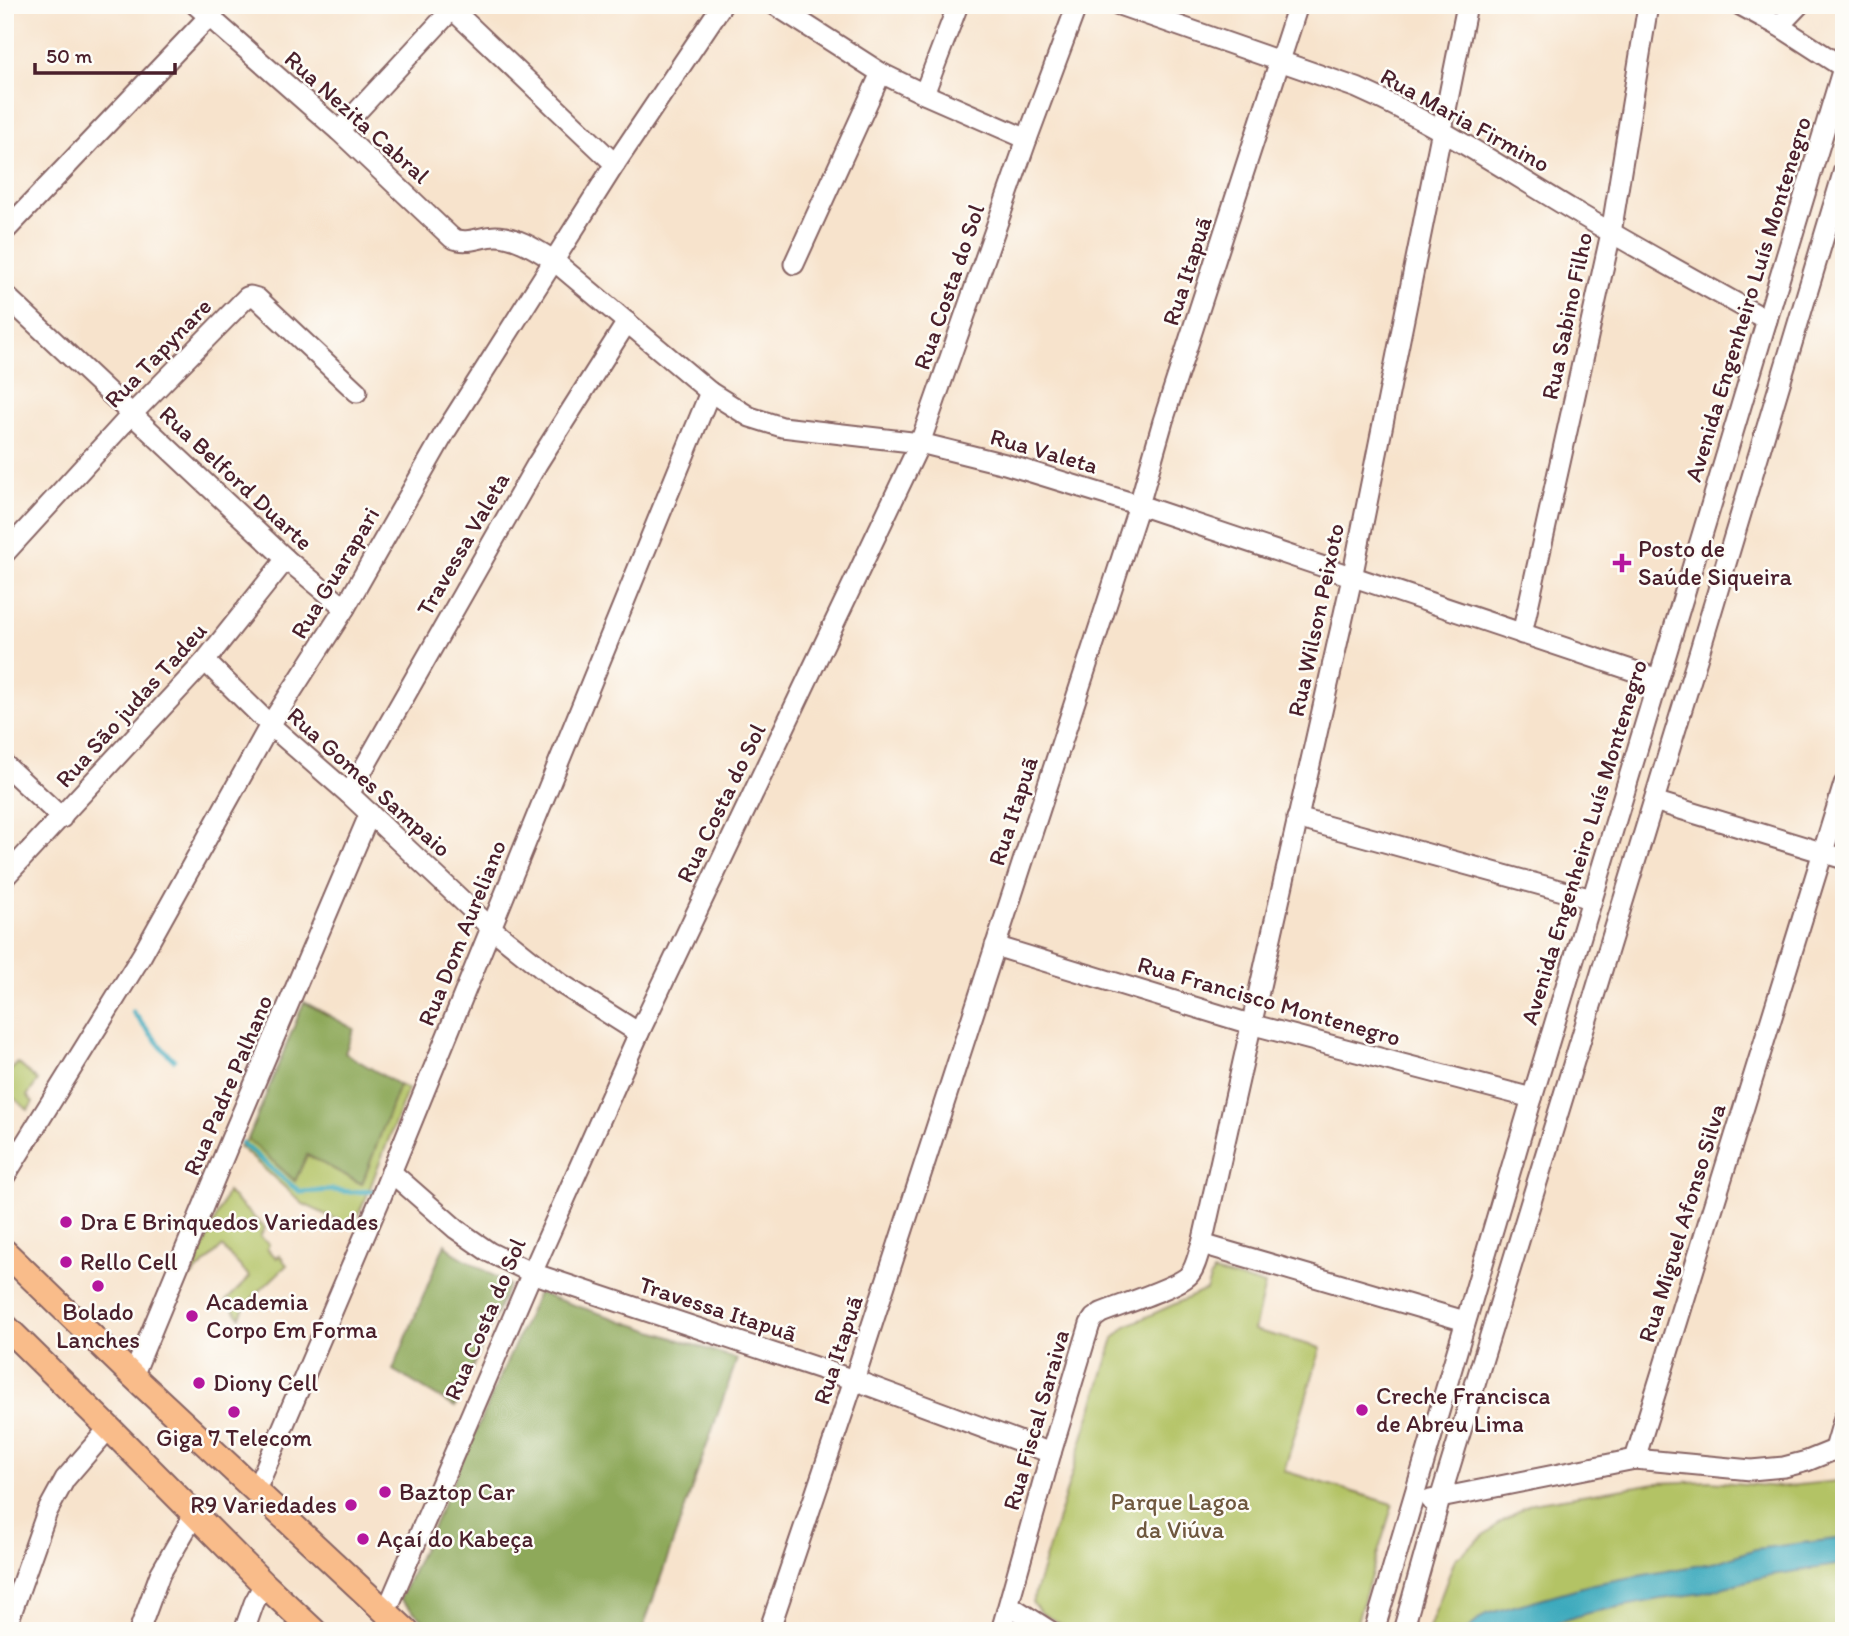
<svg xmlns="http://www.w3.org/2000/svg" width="1849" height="1636" font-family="Itim,sans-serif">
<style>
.green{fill:#b3c365;stroke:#7e7148;stroke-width:2}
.forest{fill:#8ea95a;stroke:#6c6442;stroke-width:2}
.water{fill:#3eaabd;stroke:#446474;stroke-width:2}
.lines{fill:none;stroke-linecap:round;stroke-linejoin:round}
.stream{stroke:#3eaabd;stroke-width:5}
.minor-casing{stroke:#876463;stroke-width:23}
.major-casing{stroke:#876463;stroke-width:28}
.minor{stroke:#fff;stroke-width:19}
.major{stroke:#f9bc8a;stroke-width:24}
.poi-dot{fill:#b5179e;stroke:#fdfcf7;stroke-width:2.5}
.labels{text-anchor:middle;stroke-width:5;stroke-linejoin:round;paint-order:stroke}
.street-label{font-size:24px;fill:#4a1f2b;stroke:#fdfcf7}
.poi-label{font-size:24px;fill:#4a1f2b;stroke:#fdfcf7;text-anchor:start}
.park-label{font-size:24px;fill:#6f583f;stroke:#fdfcf7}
</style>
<rect width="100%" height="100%" fill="#fdfcf7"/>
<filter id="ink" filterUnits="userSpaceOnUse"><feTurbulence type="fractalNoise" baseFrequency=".0143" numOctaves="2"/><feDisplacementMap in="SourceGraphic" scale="14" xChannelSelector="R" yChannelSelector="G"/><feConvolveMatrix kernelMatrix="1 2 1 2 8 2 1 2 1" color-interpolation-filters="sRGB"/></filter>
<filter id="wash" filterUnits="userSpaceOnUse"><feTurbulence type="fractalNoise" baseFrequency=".00686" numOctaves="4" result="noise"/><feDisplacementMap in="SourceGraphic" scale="28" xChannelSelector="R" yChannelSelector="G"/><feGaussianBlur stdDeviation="1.57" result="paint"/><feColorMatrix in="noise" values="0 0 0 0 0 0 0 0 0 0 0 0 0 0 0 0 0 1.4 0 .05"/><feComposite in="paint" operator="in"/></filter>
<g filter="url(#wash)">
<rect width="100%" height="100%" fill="#f7e3cc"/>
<g class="green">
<path d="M18 1063 38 1081 27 1096 33 1102 28 1110 5 1090V1076Z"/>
<path d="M399 1085 408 1089 366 1198 352 1227 303 1204 239 1146 248 1139 295 1181 307 1154 362 1184Z"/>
<path d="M227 1192 265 1228 260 1237 269 1244 267 1249 277 1258 279 1255 287 1265 245 1305 240 1317 226 1301 250 1277 222 1247 191 1277Z"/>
<path d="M1213 1272 1265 1285 1254 1330 1321 1348 1284 1471 1393 1504 1354 1631H1073L1040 1612 1032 1602 1114 1338 1126 1326 1206 1290Z"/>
<path d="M1844 1476V1625L1833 1631 1807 1629 1428 1631 1455 1559 1498 1524 1532 1503 1656 1483 1711 1481 1779 1487 1837 1481Z"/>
</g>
<g class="forest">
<path d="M304 1002 354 1029 345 1053 399 1085 362 1184 307 1155 295 1181 248 1139Z"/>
<path d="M445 1243 453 1252 509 1285 455 1407 393 1370Z"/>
<path d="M538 1293 737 1359 642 1631H555L552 1629 551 1631H435L400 1599Z"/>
</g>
<path class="water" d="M1844 1538V1564L1771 1575 1702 1593 1661 1599 1588 1613 1528 1631H1465L1486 1614 1593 1584 1717 1562 1755 1549Z"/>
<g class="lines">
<g class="stream">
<path d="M133 1012 163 1049 174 1060"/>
<path d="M242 1143 291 1185 301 1192 333 1190 351 1192 378 1191"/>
</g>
</g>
</g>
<g filter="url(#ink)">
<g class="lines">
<defs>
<g id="minor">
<path d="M196 5 339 131 452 238C468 245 480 236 496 236 516 236 537 250 553 260L710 392 750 417 782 427 920 443 1005 464 1139 505 1658 679"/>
<path d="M775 5 881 73 924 94 1027 139"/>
<path d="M1119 5 1357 88C1432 121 1501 167 1571 209 1636 248 1702 284 1767 320"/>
<path d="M1740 5 1779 26 1844 68"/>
<path d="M452 9 615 164"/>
<path d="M1779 26 1799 5"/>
<path d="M924 94 958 5"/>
<path d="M339 131 456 5"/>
<path d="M5 231 220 5"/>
<path d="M794 264 881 73"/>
<path d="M5 295 286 559 345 608"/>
<path d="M5 553 132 414 247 297 250 296 257 298 357 392"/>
<path d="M1522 634 1611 233 1648 5"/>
<path d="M205 661 270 725 349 794 490 927 560 983 639 1033"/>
<path d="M5 765 62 818"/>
<path d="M349 794 537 464 627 322"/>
<path d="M1654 801 1844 859"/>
<path d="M1297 818 1592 899"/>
<path d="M5 877 205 661 286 559"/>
<path d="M995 946 1250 1024 1532 1098"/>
<path d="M391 1172 456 1229 489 1252 532 1273 854 1380 1051 1453"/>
<path d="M5 1176 142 955 270 725 345 608 444 434 615 164 722 5"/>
<path d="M1202 1244 1465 1321"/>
<path d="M133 1376 231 1139 370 813"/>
<path d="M1835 1449 1844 1418"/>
<path d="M1635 1459 1844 784"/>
<path d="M256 1490 379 1202 710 392"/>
<path d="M1430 1500 1635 1459 1751 1470 1784 1467 1807 1461 1844 1446"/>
<path d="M1009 1605 1050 1631"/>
<path d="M386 1612 532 1273 639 1033 920 443 1027 139 1077 5"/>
<path d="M5 1631 47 1512 65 1479 109 1428"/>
<path d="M139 1631 160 1574 194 1515"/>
<path d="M244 1631 254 1603 264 1584"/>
<path d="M769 1631 854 1380 1139 505 1163 421 1298 5"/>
<path d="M1001 1631 1051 1453 1090 1324 1094 1318 1101 1313C1118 1306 1180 1286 1189 1275 1196 1268 1198 1253 1202 1244L1352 578 1467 5"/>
<path d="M1374 1631C1527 1109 1686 588 1843 68"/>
<path d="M1403 1631 1440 1499 1700 650 1844 170"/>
</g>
<g id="major">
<path d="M5 1252 133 1376 406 1631"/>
<path d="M5 1326 109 1428 264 1584 314 1631"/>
</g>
</defs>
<use href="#minor" class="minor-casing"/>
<use href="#major" class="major-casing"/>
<use href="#minor" class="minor"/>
<use href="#major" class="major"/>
</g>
</g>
<g class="poi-dot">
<path d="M1618.5 552.5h7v7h7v7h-7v7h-7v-7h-7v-7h7z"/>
<circle cx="66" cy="1222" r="7"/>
<circle cx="66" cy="1262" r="7"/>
<circle cx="98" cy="1286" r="7"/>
<circle cx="192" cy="1316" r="7"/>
<circle cx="199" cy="1383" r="7"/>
<circle cx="1362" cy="1410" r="7"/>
<circle cx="234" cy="1412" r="7"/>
<circle cx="385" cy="1492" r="7"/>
<circle cx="351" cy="1505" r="7"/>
<circle cx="363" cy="1539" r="7"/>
</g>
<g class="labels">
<g class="street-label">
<text transform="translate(357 117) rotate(42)" y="8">Rua Nezita Cabral</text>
<text transform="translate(1465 120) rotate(29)" y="8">Rua Maria Firmino</text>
<text transform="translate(1187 271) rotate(-72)" y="8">Rua Itapuã</text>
<text transform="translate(949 287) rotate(-71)" y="8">Rua Costa do Sol</text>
<text transform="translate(1748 299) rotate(-73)" y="8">Avenida Engenheiro Luís Montenegro</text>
<text transform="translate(1567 316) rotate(-78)" y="8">Rua Sabino Filho</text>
<text transform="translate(158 353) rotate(-46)" y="8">Rua Tapynare</text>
<text transform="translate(1044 451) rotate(16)" y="8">Rua Valeta</text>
<text transform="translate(236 478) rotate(43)" y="8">Rua Belford Duarte</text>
<text transform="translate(463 544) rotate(-60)" y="8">Travessa Valeta</text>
<text transform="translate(335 573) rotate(-59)" y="8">Rua Guarapari</text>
<text transform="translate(1316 620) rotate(-78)" y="8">Rua Wilson Peixoto</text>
<text transform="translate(131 705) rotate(-48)" y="8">Rua São judas Tadeu</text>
<text transform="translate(369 782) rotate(42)" y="8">Rua Gomes Sampaio</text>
<text transform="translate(721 803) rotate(-64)" y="8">Rua Costa do Sol</text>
<text transform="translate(1013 811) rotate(-72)" y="8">Rua Itapuã</text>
<text transform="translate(1584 842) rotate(-73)" y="8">Avenida Engenheiro Luís Montenegro</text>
<text transform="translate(462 933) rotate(-68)" y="8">Rua Dom Aureliano</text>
<text transform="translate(1269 1001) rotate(16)" y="8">Rua Francisco Montenegro</text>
<text transform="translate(228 1085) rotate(-67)" y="8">Rua Padre Palhano</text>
<text transform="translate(1682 1223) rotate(-73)" y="8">Rua Miguel Afonso Silva</text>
<text transform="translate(718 1309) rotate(18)" y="8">Travessa Itapuã</text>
<text transform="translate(485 1319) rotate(-67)" y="8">Rua Costa do Sol</text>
<text transform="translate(838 1350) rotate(-72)" y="8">Rua Itapuã</text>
<text transform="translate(1036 1420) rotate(-74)" y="8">Rua Fiscal Saraiva</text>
</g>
<g class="poi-label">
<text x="1638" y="557">Posto de<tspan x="1638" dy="28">Saúde Siqueira</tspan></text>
<text x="80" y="1230">Dra E Brinquedos Variedades</text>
<text x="80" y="1270">Rello Cell</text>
<text x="206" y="1310">Academia<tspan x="206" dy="28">Corpo Em Forma</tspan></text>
<text x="98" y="1320" text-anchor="middle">Bolado<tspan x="98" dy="28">Lanches</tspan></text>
<text x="213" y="1391">Diony Cell</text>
<text x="1376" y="1404">Creche Francisca<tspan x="1376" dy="28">de Abreu Lima</tspan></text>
<text x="234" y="1446" text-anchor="middle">Giga 7 Telecom</text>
<text x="399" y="1500">Baztop Car</text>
<text x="337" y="1513" text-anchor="end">R9 Variedades</text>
<text x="377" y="1547">Açaí do Kabeça</text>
</g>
<g class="park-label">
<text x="1180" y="1510">Parque Lagoa<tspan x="1180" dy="28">da Viúva</tspan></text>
</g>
</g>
<rect width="1849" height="1636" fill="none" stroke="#fdfcf7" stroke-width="28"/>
<path d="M35 63v10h140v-10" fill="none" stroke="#4a1f2b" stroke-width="3.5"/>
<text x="46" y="63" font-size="21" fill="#4a1f2b" stroke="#fdfcf7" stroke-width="5" paint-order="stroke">50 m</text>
</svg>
